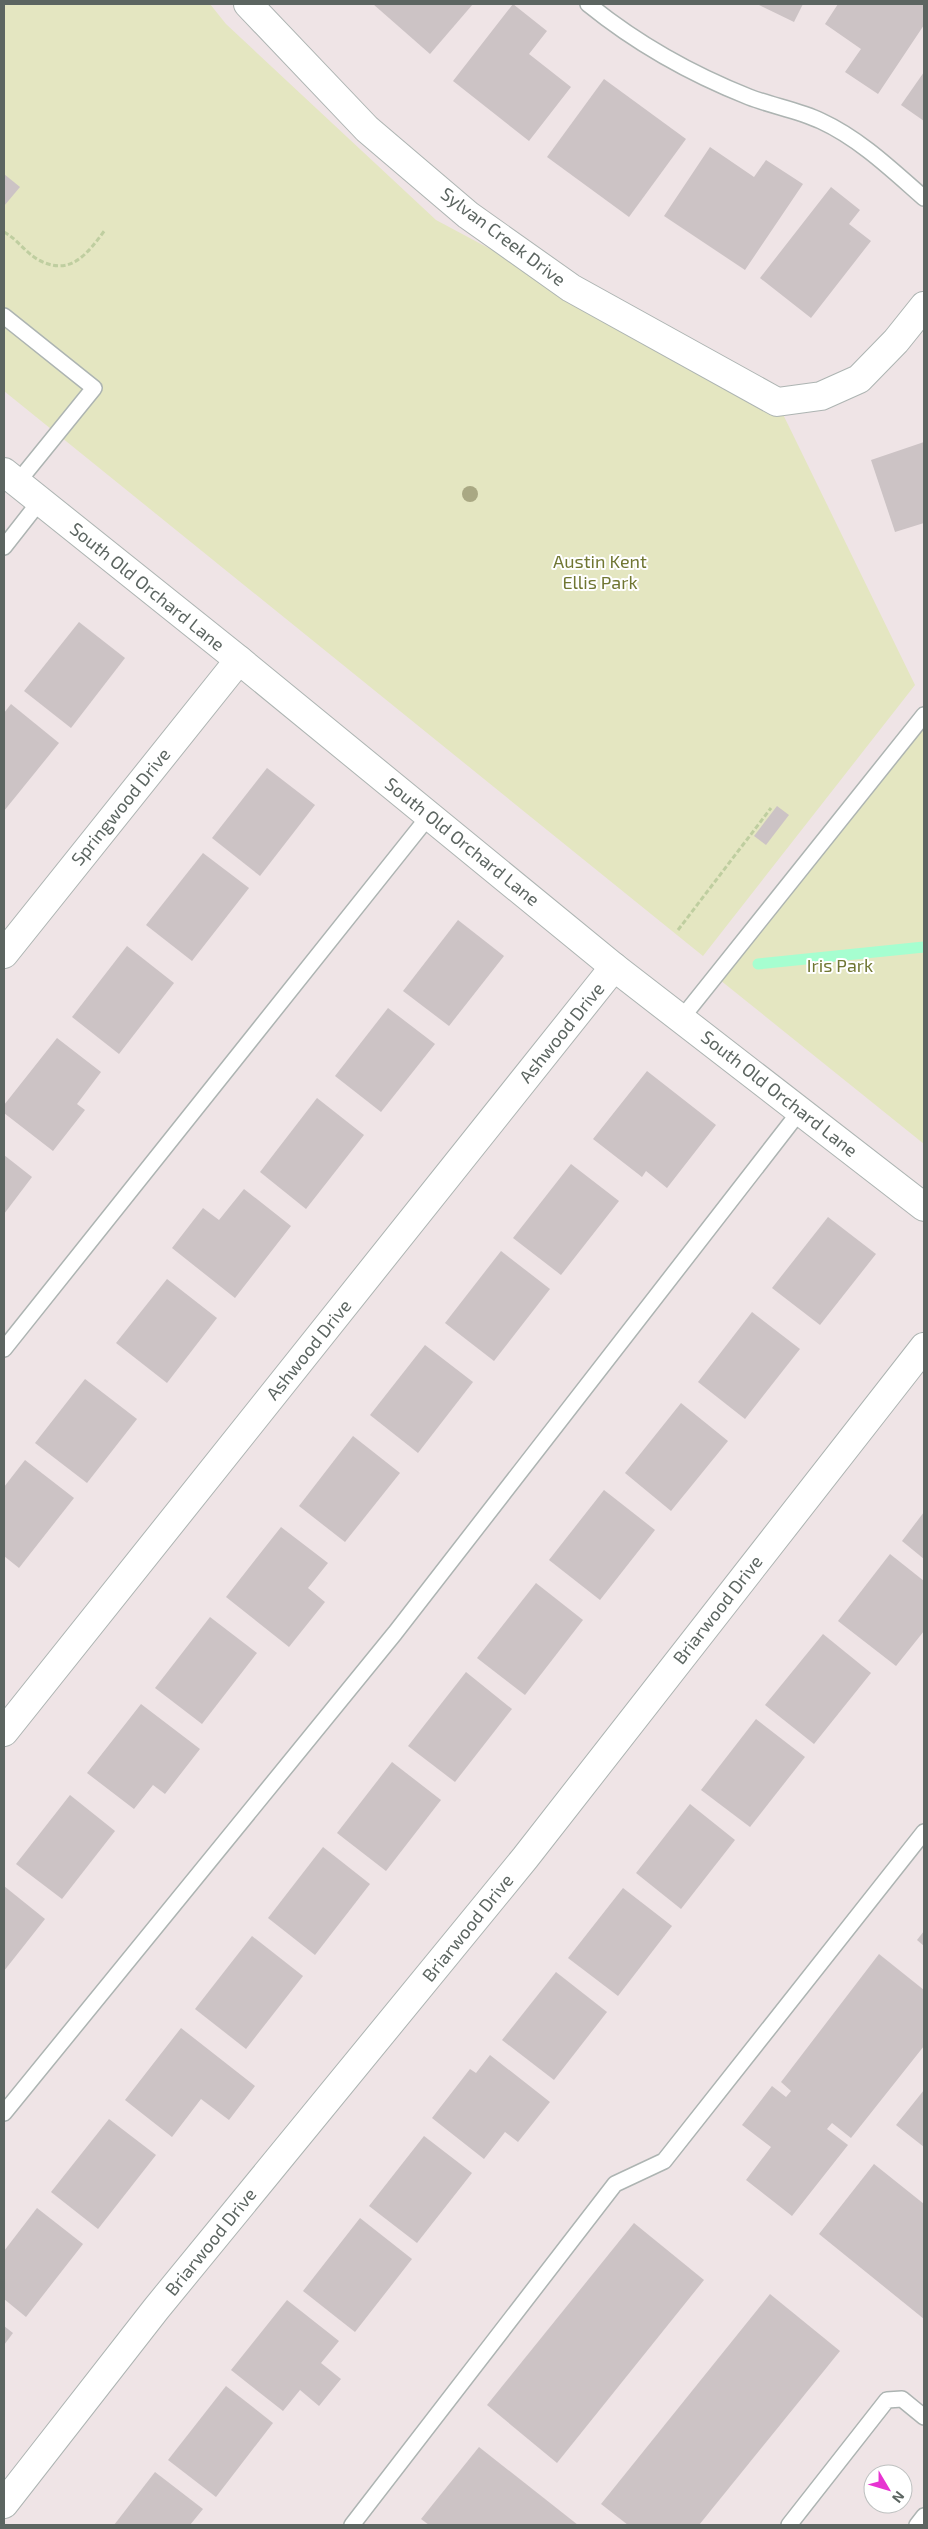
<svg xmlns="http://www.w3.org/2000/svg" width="928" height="2529" font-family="'Exo 2',sans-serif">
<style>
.green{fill:#e4e6c1}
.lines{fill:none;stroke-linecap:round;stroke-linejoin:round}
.stream{stroke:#a6fed0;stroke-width:11}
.building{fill:#ccc3c5}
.service-casing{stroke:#adb4b2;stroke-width:18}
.minor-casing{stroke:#adb4b2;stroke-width:30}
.tertiary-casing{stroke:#adb4b2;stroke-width:30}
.path{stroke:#bfcea0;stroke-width:3;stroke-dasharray:5 2.5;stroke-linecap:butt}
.service{stroke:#fff;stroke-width:15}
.minor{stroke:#fff;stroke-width:28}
.tertiary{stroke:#fff;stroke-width:28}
.tree{fill:#a9a883}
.labels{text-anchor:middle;stroke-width:4;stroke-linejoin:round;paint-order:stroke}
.street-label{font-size:18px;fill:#5c6561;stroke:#fff}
.park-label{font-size:18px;fill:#707632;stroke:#fff}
</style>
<rect width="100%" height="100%" fill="#efe4e6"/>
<g class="green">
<path d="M4 4H210L226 24 436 220 777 402 915 685 703 956 4 391Z"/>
<path d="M924 723V1144L720 980Z"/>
</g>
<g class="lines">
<path class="stream" d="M758 964 924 947"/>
</g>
<g class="building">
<path d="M373 4H473L430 54Z"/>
<path d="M513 4 547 31 529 54 571 87 529 141 453 81Z"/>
<path d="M757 4H803L794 22Z"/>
<path d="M838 4H924V25L878 94 845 72 861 49 825 24Z"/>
<path d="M924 72V121L901 105Z"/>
<path d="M604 79 686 139 629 217 547 157Z"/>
<path d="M710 147 754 177 766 160 803 184 745 270 664 216Z"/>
<path d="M4 174 20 187 4 206Z"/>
<path d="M831 187 860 210 849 224 871 241 811 318 760 278Z"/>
<path d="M924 442V523L895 532 871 460Z"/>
<path d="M79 622 125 658 71 728 24 691Z"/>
<path d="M11 704 59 743 4 811V713Z"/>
<path d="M267 768 315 805 260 876 212 838Z"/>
<path d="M777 806 789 815 766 845 754 836Z"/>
<path d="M203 853 249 888 192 961 146 925Z"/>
<path d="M458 920 504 956 449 1026 403 991Z"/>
<path d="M127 946 174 983 119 1054 72 1017Z"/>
<path d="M388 1008 435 1044 381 1112 335 1076Z"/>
<path d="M57 1038 101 1072 77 1104 85 1110 53 1151 4 1113V1105Z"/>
<path d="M647 1071 716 1125 667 1188 646 1171 642 1177 593 1139Z"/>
<path d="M317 1098 364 1135 306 1209 260 1172Z"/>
<path d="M4 1155 32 1177 4 1214Z"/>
<path d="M571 1164 619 1201 561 1275 513 1238Z"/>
<path d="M244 1189 291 1226 235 1298 172 1248 203 1208 219 1220Z"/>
<path d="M828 1217 876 1254 820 1325 772 1288Z"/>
<path d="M501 1251 550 1289 494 1361 445 1323Z"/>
<path d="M167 1279 217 1318 167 1383 116 1343Z"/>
<path d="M752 1312 800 1349 745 1419 698 1382Z"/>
<path d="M425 1345 473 1382 418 1453 370 1415Z"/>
<path d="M85 1379 137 1419 87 1483 35 1443Z"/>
<path d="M681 1403 728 1441 671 1511 625 1473Z"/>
<path d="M353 1436 400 1473 345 1542 299 1506Z"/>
<path d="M25 1460 74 1498 19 1568 4 1556V1487Z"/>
<path d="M604 1490 655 1530 600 1600 549 1560Z"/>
<path d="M924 1512V1559L902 1541Z"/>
<path d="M281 1527 328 1563 308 1588 325 1602 289 1647 226 1597Z"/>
<path d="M890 1554 924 1581V1631L896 1666 838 1621Z"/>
<path d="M536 1583 583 1620 525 1695 477 1658Z"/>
<path d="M210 1617 257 1653 202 1724 155 1688Z"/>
<path d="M823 1634 871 1673 814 1744 765 1705Z"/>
<path d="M466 1672 512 1709 455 1782 408 1746Z"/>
<path d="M141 1704 200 1749 165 1794 153 1785 134 1809 87 1773Z"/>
<path d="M756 1719 805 1757 750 1827 701 1790Z"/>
<path d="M392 1762 441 1800 386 1871 337 1833Z"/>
<path d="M70 1795 115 1831 62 1899 16 1864Z"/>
<path d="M690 1804 735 1840 681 1909 636 1873Z"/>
<path d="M323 1847 370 1884 315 1955 268 1918Z"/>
<path d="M4 1886 45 1919 4 1971Z"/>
<path d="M623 1888 672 1926 618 1996 568 1958Z"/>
<path d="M924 1931V1946L917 1940Z"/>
<path d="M252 1936 303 1976 246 2049 195 2009Z"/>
<path d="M879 1954 924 1990V2046L851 2138 832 2123 827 2129 848 2145 792 2216 746 2180 771 2147 742 2125 772 2086 786 2097 791 2091 781 2082Z"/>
<path d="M556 1972 607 2012 554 2080 502 2040Z"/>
<path d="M181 2028 255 2086 229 2120 201 2099 172 2137 125 2100Z"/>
<path d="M490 2055 550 2102 518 2142 505 2132 484 2159 432 2118 470 2069 476 2073Z"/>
<path d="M924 2090V2147L896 2125Z"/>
<path d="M109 2119 156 2155 98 2229 51 2192Z"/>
<path d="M424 2136 472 2173 417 2243 369 2206Z"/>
<path d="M874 2164 924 2204V2319L819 2234Z"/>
<path d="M37 2208 83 2244 26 2317 4 2299V2251Z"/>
<path d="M360 2218 412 2259 355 2332 303 2291Z"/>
<path d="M634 2223 704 2280 557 2463 487 2405Z"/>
<path d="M770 2294 840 2351 699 2525H628L601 2504Z"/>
<path d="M287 2300 339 2341 321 2363 341 2379 319 2406 300 2390 283 2411 231 2370Z"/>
<path d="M4 2326 13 2333 4 2345Z"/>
<path d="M226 2386 273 2423 216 2497 168 2460Z"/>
<path d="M479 2447 578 2525H429L421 2519Z"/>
<path d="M155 2472 203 2509 190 2525H114Z"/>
</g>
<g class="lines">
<defs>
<g id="service">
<path d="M588 4C636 43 691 74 749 97 772 106 798 110 821 121 860 139 892 170 924 198"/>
<path d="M4 316 94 388 17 483"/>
<path d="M4 547 40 501"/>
<path d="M681 1019 924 715"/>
<path d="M4 1349 429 816"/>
<path d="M4 2113 395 1633 800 1111"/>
<path d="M352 2525 615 2184 664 2161 924 1832"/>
<path d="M789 2525 887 2400 902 2399 924 2417"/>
<path d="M917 2525 924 2516"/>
</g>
<g id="minor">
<path d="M248 4 367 129 468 215 571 288 777 402 821 396 859 379 896 341 924 306"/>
<path d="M4 954 239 660"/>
<path d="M4 1732 614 967"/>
<path d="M4 2504 156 2309 525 1858 924 1347"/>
</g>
<path id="tertiary" d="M4 472 239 660 614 967 924 1207"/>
</defs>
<use href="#service" class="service-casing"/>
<use href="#minor" class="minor-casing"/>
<use href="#tertiary" class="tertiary-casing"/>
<g class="path">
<path d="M4 232C17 239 24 251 37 259 70 278 87 254 105 230"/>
<path d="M678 930 771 808"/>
</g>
<use href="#service" class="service"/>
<use href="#minor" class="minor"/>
<use href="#tertiary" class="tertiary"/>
</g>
<circle class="tree" cx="470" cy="494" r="8"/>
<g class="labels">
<g class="street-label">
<text transform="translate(503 237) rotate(37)" y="6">Sylvan Creek Drive</text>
<text transform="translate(147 587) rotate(39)" y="6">South Old Orchard Lane</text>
<text transform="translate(121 807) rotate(-51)" y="6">Springwood Drive</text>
<text transform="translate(462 842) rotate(39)" y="6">South Old Orchard Lane</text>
<text transform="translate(562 1033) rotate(-51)" y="6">Ashwood Drive</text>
<text transform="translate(779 1094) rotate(38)" y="6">South Old Orchard Lane</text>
<text transform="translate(309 1350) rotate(-51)" y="6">Ashwood Drive</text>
<text transform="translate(718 1610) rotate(-52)" y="6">Briarwood Drive</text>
<text transform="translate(468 1928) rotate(-51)" y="6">Briarwood Drive</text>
<text transform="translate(211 2242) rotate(-51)" y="6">Briarwood Drive</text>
</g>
<g class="park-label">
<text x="600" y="568">Austin Kent<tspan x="600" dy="21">Ellis Park</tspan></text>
<text x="840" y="972">Iris Park</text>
</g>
</g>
<rect width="928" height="2529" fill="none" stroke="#5c6561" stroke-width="10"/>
<g transform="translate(888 2489) rotate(128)"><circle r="24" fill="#ffffff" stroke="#bec1c0"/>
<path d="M0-4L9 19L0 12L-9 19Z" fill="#e733d1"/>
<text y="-8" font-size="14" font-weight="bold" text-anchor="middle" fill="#5c6561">N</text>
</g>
</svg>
